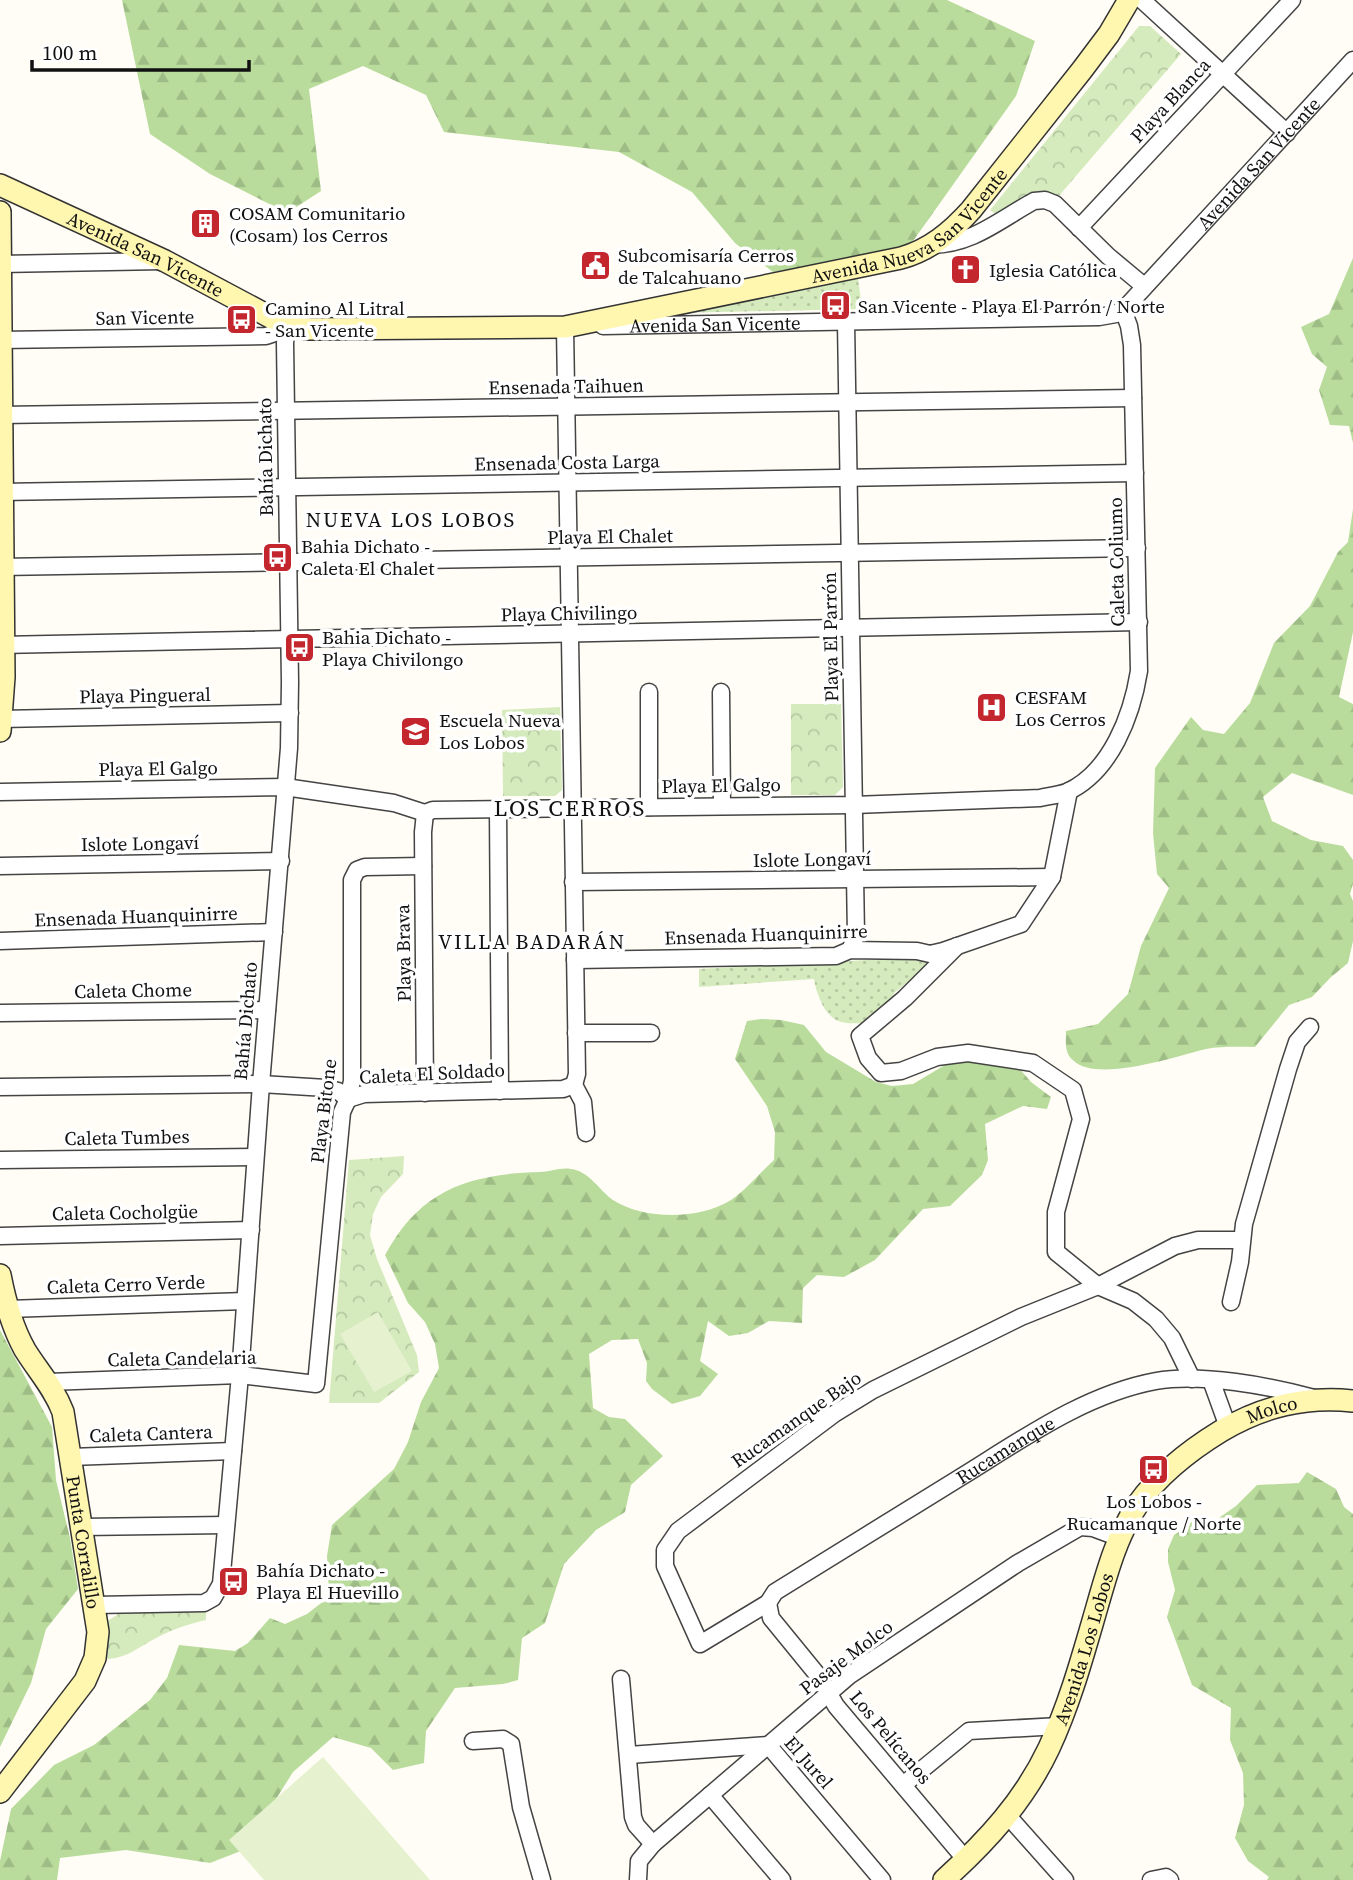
<svg xmlns="http://www.w3.org/2000/svg" width="1353" height="1880" font-family="'Source Serif 4',serif">
<style>
.grass{fill:url(#grass-dots)}
.forest{fill:url(#forest-firs)}
.park{fill:url(#park-crowns)}
.pitch{fill:#e6f2cf}
.lines{fill:none;stroke-linecap:round;stroke-linejoin:round}
.street-casing{stroke:#444;stroke-width:19}
.secondary-casing{stroke:#333;stroke-width:24}
.street{stroke:#fff;stroke-width:16}
.secondary{stroke:#fff6b0;stroke-width:21}
.labels{text-anchor:middle;stroke-width:7;stroke-linejoin:round;paint-order:stroke}
.street-label{font-size:19px;fill:#111;stroke:#fff}
.poi-label{font-size:19px;fill:#111;stroke:#fff;text-anchor:start}
.neighbourhood-label{font-size:21px;letter-spacing:2px;fill:#111;stroke:#fff}
.quarter-label{font-size:23px;letter-spacing:2px;fill:#111;stroke:#fff}
</style>
<defs>
<pattern id="grass-dots" width="8" height="8" patternUnits="userSpaceOnUse" patternTransform="scale(1.75)"><rect width="8" height="8" fill="#d5ebbd"/><path d="M2 2h.1M6 6h.1" fill="none" stroke="#b6c8a1" stroke-width="1.8" stroke-linecap="round"/></pattern>
<pattern id="forest-firs" width="22" height="20" patternUnits="userSpaceOnUse" patternTransform="scale(1.75)"><rect width="22" height="20" fill="#b9dc9c"/><path d="M5 1l3.5 6h-7zM16 11l3.5 6h-7z" fill="#9ebc85"/></pattern>
<pattern id="park-crowns" width="20" height="18" patternUnits="userSpaceOnUse" patternTransform="scale(1.75)"><rect width="20" height="18" fill="#d5ebbd"/><path d="M2 6a3 3 0 1 1 6 0M12 15a3 3 0 1 1 6 0" fill="none" stroke="#b6c8a1"/></pattern>
</defs>
<rect width="100%" height="100%" fill="#fffdf5"/>
<g class="grass">
<path d="M858 278 862 309 674 313Z"/>
<path d="M923 957 928 966 894 993 893 999 865 1023C858 1023 848 1024 841 1022 825 1018 816 993 814 979L699 987V969Z"/>
</g>
<g class="forest">
<path d="M122 0H947L1035 41 1016 96 901 258 773 272 735 243 692 192 619 152 444 132 426 95 363 66 309 89 321 191 287 213 210 174 150 134Z"/>
<path d="M1353 258V443L1349 426 1330 425 1319 390 1327 367 1312 354 1301 327 1329 314Z"/>
<path d="M1353 509V632L1339 697 1353 704V795L1292 773 1263 797 1272 821 1311 840 1343 846 1353 860V884L1350 894 1353 901V941L1348 963 1330 978 1312 997 1289 1005 1255 1047C1240 1047 1222 1046 1206 1049 1177 1056 1098 1083 1074 1061 1064 1054 1066 1042 1066 1031L1098 1024 1128 994 1141 946 1169 888 1157 874 1153 833 1155 768 1191 717 1203 730 1224 734 1250 703 1274 643 1310 606 1338 552 1348 542Z"/>
<path d="M761 1019 781 1020 804 1025 826 1052 876 1082 892 1086 913 1084 972 1049 1018 1067 1031 1082 1051 1097 1047 1109 1023 1106 985 1124 988 1160 982 1175 950 1206 923 1209 875 1260 844 1277 817 1275 803 1288 802 1323 769 1321 748 1333 729 1336 708 1321 700 1361 718 1374 700 1396 672 1404 652 1389 646 1381 647 1363 638 1339 612 1340 589 1354 593 1408 609 1417 625 1419 663 1456 631 1485 625 1512 596 1530 564 1564 545 1623 522 1638 518 1680 503 1684 455 1688 426 1731 424 1763 393 1770 371 1748 333 1737 293 1772 261 1823 256 1845 210 1863 126 1850 60 1858 57 1880H0V1861L11 1809 54 1765 94 1745 150 1700 167 1678 179 1645 235 1651 248 1643 270 1618 285 1624 307 1614 329 1597 327 1556 332 1525 394 1469 408 1442 421 1402 439 1368 435 1344 425 1322 408 1303 385 1255C420 1190 468 1174 540 1172 550 1172 561 1167 571 1169 589 1171 600 1191 613 1200 644 1220 699 1220 731 1200 746 1190 760 1173 774 1160L775 1132 767 1106 735 1059 747 1021Z"/>
<path d="M0 1330 52 1427 56 1480 70 1538 78 1589 46 1629 31 1683 0 1747Z"/>
<path d="M1307 1472 1336 1489 1344 1507 1353 1514V1880H1267L1269 1877 1248 1861 1235 1838 1244 1805 1243 1773 1230 1740 1231 1708 1192 1685 1167 1617 1175 1590 1168 1562V1549L1174 1535 1193 1521 1213 1522 1236 1506 1257 1485 1299 1483Z"/>
</g>
<g class="park">
<path d="M1139 26H1150L1181 54 1057 198C1029 186 1021 200 998 216L990 210Z"/>
<path d="M791 704H841L843 787 835 795H791Z"/>
<path d="M560 707 562 790 555 796H503L502 710Z"/>
<path d="M404 1156 403 1174 381 1197 373 1214 370 1235 377 1259 417 1355 419 1372 379 1403H329L349 1160Z"/>
<path d="M206 1610V1620C189 1624 173 1629 158 1637 136 1648 127 1660 101 1659L106 1622 123 1611Z"/>
</g>
<g class="pitch">
<path d="M378 1312 412 1371 374 1392 340 1334Z"/>
<path d="M323 1757 430 1880H264L229 1840Z"/>
</g>
<g class="lines">
<defs>
<g id="street">
<path d="M1142 0 1287 133"/>
<path d="M1079 228 1292 0"/>
<path d="M932 245C973 244 999 220 1034 201L1045 200 1055 204 1108 256 1144 286"/>
<path d="M0 264 163 261"/>
<path d="M846 322 856 936 850 950"/>
<path id="s1" d="M603 326 1099 317 1116 314 1128 305 1353 60"/>
<path d="M573 327H565L577 1074 574 1085"/>
<path d="M0 340 266 336 281 331 287 326"/>
<path d="M0 415 1133 398"/>
<path d="M0 492 1135 473"/>
<path d="M0 567 1137 548"/>
<path d="M0 645 1139 622"/>
<path d="M649 692V807"/>
<path d="M721 692 722 806"/>
<path d="M1 719 290 713"/>
<path d="M0 792 285 787 394 803 425 813 433 810 854 805 1040 798C1049 796 1059 795 1067 792 1111 772 1132 715 1139 671L1132 345 1129 326 1123 310"/>
<path d="M498 809 500 1091"/>
<path d="M425 813 423 832 425 1093"/>
<path d="M0 866 281 861"/>
<path d="M573 882 1052 877"/>
<path d="M0 941 274 932"/>
<path d="M957 946 905 998 860 1036 868 1058 881 1073 901 1071 937 1057 968 1053 1033 1063 1073 1090 1081 1119 1056 1212V1252L1098 1286 1133 1301 1156 1319 1172 1338 1192 1379"/>
<path d="M575 960 836 956 850 950 917 951 930 954 943 951 1021 924 1052 877 1069 791"/>
<path d="M0 1013 267 1010"/>
<path d="M576 1033H651"/>
<path d="M574 1085 583 1102 586 1133"/>
<path d="M0 1087 261 1084 326 1088 338 1091 348 1099"/>
<path d="M348 1099 364 1094 563 1089 574 1085"/>
<path d="M0 1160 255 1157"/>
<path d="M0 1236 251 1230"/>
<path id="s2" d="M1241 1240H1198L1175 1246 1098 1286 1021 1317 873 1390 834 1414 678 1531 665 1550V1566L700 1644 768 1603 775 1592C837 1554 899 1515 961 1477 1021 1440 1085 1394 1156 1381 1201 1373 1270 1386 1314 1398"/>
<path d="M1231 1302 1240 1262 1244 1224 1288 1069 1297 1042 1310 1027"/>
<path d="M8 1309 245 1301"/>
<path d="M1211 1380 1228 1427"/>
<path d="M48 1382 240 1375 316 1384 342 1112 348 1099 352 1081V880L357 870 365 867 423 866"/>
<path d="M71 1457 233 1451"/>
<path d="M82 1527 226 1525"/>
<path d="M768 1603 771 1618 820 1678 836 1706 966 1860"/>
<path d="M95 1605 204 1603 213 1598 221 1584 240 1375 261 1084 289 748 290 682 285 343 287 326"/>
<path d="M621 1679 633 1817 636 1825 653 1844"/>
<path d="M473 1741 503 1739 511 1744 521 1807 542 1880"/>
<path d="M629 1755 768 1745 882 1880"/>
<path d="M903 1785 969 1731 1059 1726"/>
<path d="M710 1795 782 1880"/>
<path d="M1008 1816 1065 1880"/>
<path d="M638 1880 639 1861 653 1844 850 1675 1018 1563 1080 1527 1093 1528 1120 1538"/>
<path d="M1151 1880 1166 1877 1170 1880"/>
</g>
<g id="secondary">
<path id="s3" d="M0 185 165 261 287 326 309 329 565 327 901 258C930 250 951 232 971 210L1082 70 1109 34 1129 0"/>
<path d="M0 212 4 677 0 731"/>
<path id="s4" d="M0 1275C5 1301 12 1327 25 1350 38 1371 54 1388 63 1412L98 1632 95 1658 85 1681 0 1792"/>
<path id="s5" d="M944 1880C987 1841 1024 1801 1049 1748 1070 1703 1083 1655 1097 1607 1107 1572 1117 1535 1138 1504 1159 1474 1190 1450 1221 1431 1263 1406 1305 1396 1353 1401"/>
</g>
</defs>
<use href="#street" class="street-casing"/>
<use href="#secondary" class="secondary-casing"/>
<use href="#street" class="street"/>
<use href="#secondary" class="secondary"/>
</g>
<defs>
<symbol id="building-square" viewBox="-11 -11 22 22"><rect x="-9" y="-9" width="18" height="18" rx="4" fill="#c4262e" stroke="#fff"/><path d="M-4-6H4V6H1V3H-1V6H-4ZM-2.5-4.3h1.7v1.8h-1.7ZM.8-4.3h1.7v1.8H.8ZM-2.5-1h1.7V.8h-1.7ZM.8-1h1.7V.8H.8Z" fill="#fff"/></symbol>
<symbol id="civic-square" viewBox="-11 -11 22 22"><rect x="-9" y="-9" width="18" height="18" rx="4" fill="#c4262e" stroke="#fff"/><path d="M-.6-6.5H3V-4.5H.6V-3L4-1V1h2V6H-6V1h2V-1L-.6-3ZM-1.2 2.5V6h2.4V2.5Z" fill="#fff"/></symbol>
<symbol id="church-square" viewBox="-11 -11 22 22"><rect x="-9" y="-9" width="18" height="18" rx="4" fill="#c4262e" stroke="#fff"/><path d="M-1.2-6h2.4v3.5h3.3v2.4h-3.3V6h-2.4V-.1h-3.3v-2.4h3.3Z" fill="#fff"/></symbol>
<symbol id="bus-square" viewBox="-11 -11 22 22"><rect x="-9" y="-9" width="18" height="18" rx="4" fill="#c4262e" stroke="#fff"/><path d="M-5-6H5V4H4V6H2V4H-2V6H-4V4H-5ZM-3.5-4V0h7V-4ZM-3.5 1.2v1.5H-2V1.2ZM2 1.2v1.5H3.5V1.2Z" fill="#fff"/></symbol>
<symbol id="hospital-square" viewBox="-11 -11 22 22"><rect x="-9" y="-9" width="18" height="18" rx="4" fill="#c4262e" stroke="#fff"/><path d="M-5-5h3v3.5h4V-5h3V5h-3V1.5h-4V5h-3Z" fill="#fff"/></symbol>
<symbol id="school-square" viewBox="-11 -11 22 22"><rect x="-9" y="-9" width="18" height="18" rx="4" fill="#c4262e" stroke="#fff"/><path d="M0-5L7-2L0 1L-7-2ZM-4 1L0 2.5L4 1V4Q0 6-4 4Z" fill="#fff"/></symbol>
</defs>
<g fill-rule="evenodd">
<use href="#building-square" x="188" y="206" width="35" height="35"/>
<use href="#civic-square" x="578" y="248" width="35" height="35"/>
<use href="#church-square" x="948" y="252" width="35" height="35"/>
<use href="#bus-square" x="818" y="288" width="35" height="35"/>
<use href="#bus-square" x="224" y="302" width="35" height="35"/>
<use href="#bus-square" x="260" y="540" width="35" height="35"/>
<use href="#bus-square" x="282" y="630" width="35" height="35"/>
<use href="#hospital-square" x="974" y="690" width="35" height="35"/>
<use href="#school-square" x="398" y="714" width="35" height="35"/>
<use href="#bus-square" x="1136" y="1452" width="35" height="35"/>
<use href="#bus-square" x="216" y="1564" width="35" height="35"/>
</g>
<g class="labels">
<g class="street-label">
<text transform="translate(1170 100) rotate(-47)" y="7">Playa Blanca</text>
<text dy="7" stroke="none"><textPath href="#s1" startOffset="721">Avenida San Vicente</textPath></text>
<text dy="7" stroke="none"><textPath href="#s3" startOffset="964">Avenida Nueva San Vicente</textPath></text>
<text dy="7" stroke="none"><textPath href="#s3" startOffset="161">Avenida San Vicente</textPath></text>
<text transform="translate(145 317) rotate(-1)" y="7">San Vicente</text>
<text dy="7" stroke="none"><textPath href="#s1" startOffset="112">Avenida San Vicente</textPath></text>
<text transform="translate(566 386) rotate(-1)" y="7">Ensenada Taihuen</text>
<text transform="translate(265 457) rotate(-91)" y="7">Bahía Dichato</text>
<text transform="translate(567 462) rotate(-1)" y="7">Ensenada Costa Larga</text>
<text transform="translate(610 536) rotate(-1)" y="7">Playa El Chalet</text>
<text transform="translate(1116 562) rotate(-91)" y="7">Caleta Coliumo</text>
<text transform="translate(569 613) rotate(-1)" y="7">Playa Chivilingo</text>
<text transform="translate(830 637) rotate(-91)" y="7">Playa El Parrón</text>
<text transform="translate(145 695) rotate(-1)" y="7">Playa Pingueral</text>
<text transform="translate(158 768) rotate(-1)" y="7">Playa El Galgo</text>
<text transform="translate(721 785) rotate(-1)" y="7">Playa El Galgo</text>
<text transform="translate(140 843) rotate(-1)" y="7">Islote Longaví</text>
<text transform="translate(812 859) rotate(-1)" y="7">Islote Longaví</text>
<text transform="translate(136 916) rotate(-2)" y="7">Ensenada Huanquinirre</text>
<text transform="translate(766 934) rotate(-2)" y="7">Ensenada Huanquinirre</text>
<text transform="translate(403 953) rotate(-91)" y="7">Playa Brava</text>
<text transform="translate(133 990) rotate(-1)" y="7">Caleta Chome</text>
<text transform="translate(245 1021) rotate(-85)" y="7">Bahía Dichato</text>
<text transform="translate(432 1073) rotate(-3)" y="7">Caleta El Soldado</text>
<text transform="translate(323 1111) rotate(-83)" y="7">Playa Bitone</text>
<text transform="translate(127 1137) rotate(-1)" y="7">Caleta Tumbes</text>
<text transform="translate(125 1212) rotate(-1)" y="7">Caleta Cocholgüe</text>
<text transform="translate(126 1284) rotate(-2)" y="7">Caleta Cerro Verde</text>
<text transform="translate(182 1358) rotate(-1)" y="7">Caleta Candelaria</text>
<text dy="7" stroke="none"><textPath href="#s5" startOffset="597">Molco</textPath></text>
<text transform="translate(796 1419) rotate(-35)" y="7">Rucamanque Bajo</text>
<text transform="translate(151 1433) rotate(-2)" y="7">Caleta Cantera</text>
<text dy="7" stroke="none"><textPath href="#s2" startOffset="1130">Rucamanque</textPath></text>
<text dy="7" stroke="none"><textPath href="#s4" startOffset="284">Punta Corralillo</textPath></text>
<text dy="7" stroke="none"><textPath href="#s5" startOffset="275">Avenida Los Lobos</textPath></text>
<text transform="translate(846 1657) rotate(-37)" y="7">Pasaje Molco</text>
<text transform="translate(891 1737) rotate(50)" y="7">Los Pelícanos</text>
<text transform="translate(809 1762) rotate(49)" y="7">El Jurel</text>
</g>
<g class="poi-label">
<text x="229" y="220">COSAM Comunitario<tspan x="229" dy="22">(Cosam) los Cerros</tspan></text>
<text x="618" y="262">Subcomisaría Cerros<tspan x="618" dy="22">de Talcahuano</tspan></text>
<text x="989" y="277">Iglesia Católica</text>
<text x="858" y="313">San Vicente - Playa El Parrón / Norte</text>
<text x="265" y="315">Camino Al Litral<tspan x="265" dy="22">- San Vicente</tspan></text>
<text x="301" y="553">Bahia Dichato -<tspan x="301" dy="22">Caleta El Chalet</tspan></text>
<text x="322" y="644">Bahia Dichato -<tspan x="322" dy="22">Playa Chivilongo</tspan></text>
<text x="1015" y="704">CESFAM<tspan x="1015" dy="22">Los Cerros</tspan></text>
<text x="439" y="727">Escuela Nueva<tspan x="439" dy="22">Los Lobos</tspan></text>
<text x="1154" y="1508" text-anchor="middle">Los Lobos -<tspan x="1154" dy="22">Rucamanque / Norte</tspan></text>
<text x="256" y="1577">Bahía Dichato -<tspan x="256" dy="22">Playa El Huevillo</tspan></text>
</g>
<g class="neighbourhood-label">
<text x="411" y="527">NUEVA LOS LOBOS</text>
<text x="532" y="949">VILLA BADARÁN</text>
</g>
<g class="quarter-label">
<text x="570" y="816">LOS CERROS</text>
</g>
</g>
<path d="M32 60v10h217v-10" fill="none" stroke="#111111" stroke-width="3.5"/>
<text x="42" y="60" font-size="21" fill="#111111" stroke="#ffffff" stroke-width="5" paint-order="stroke">100 m</text>
</svg>
